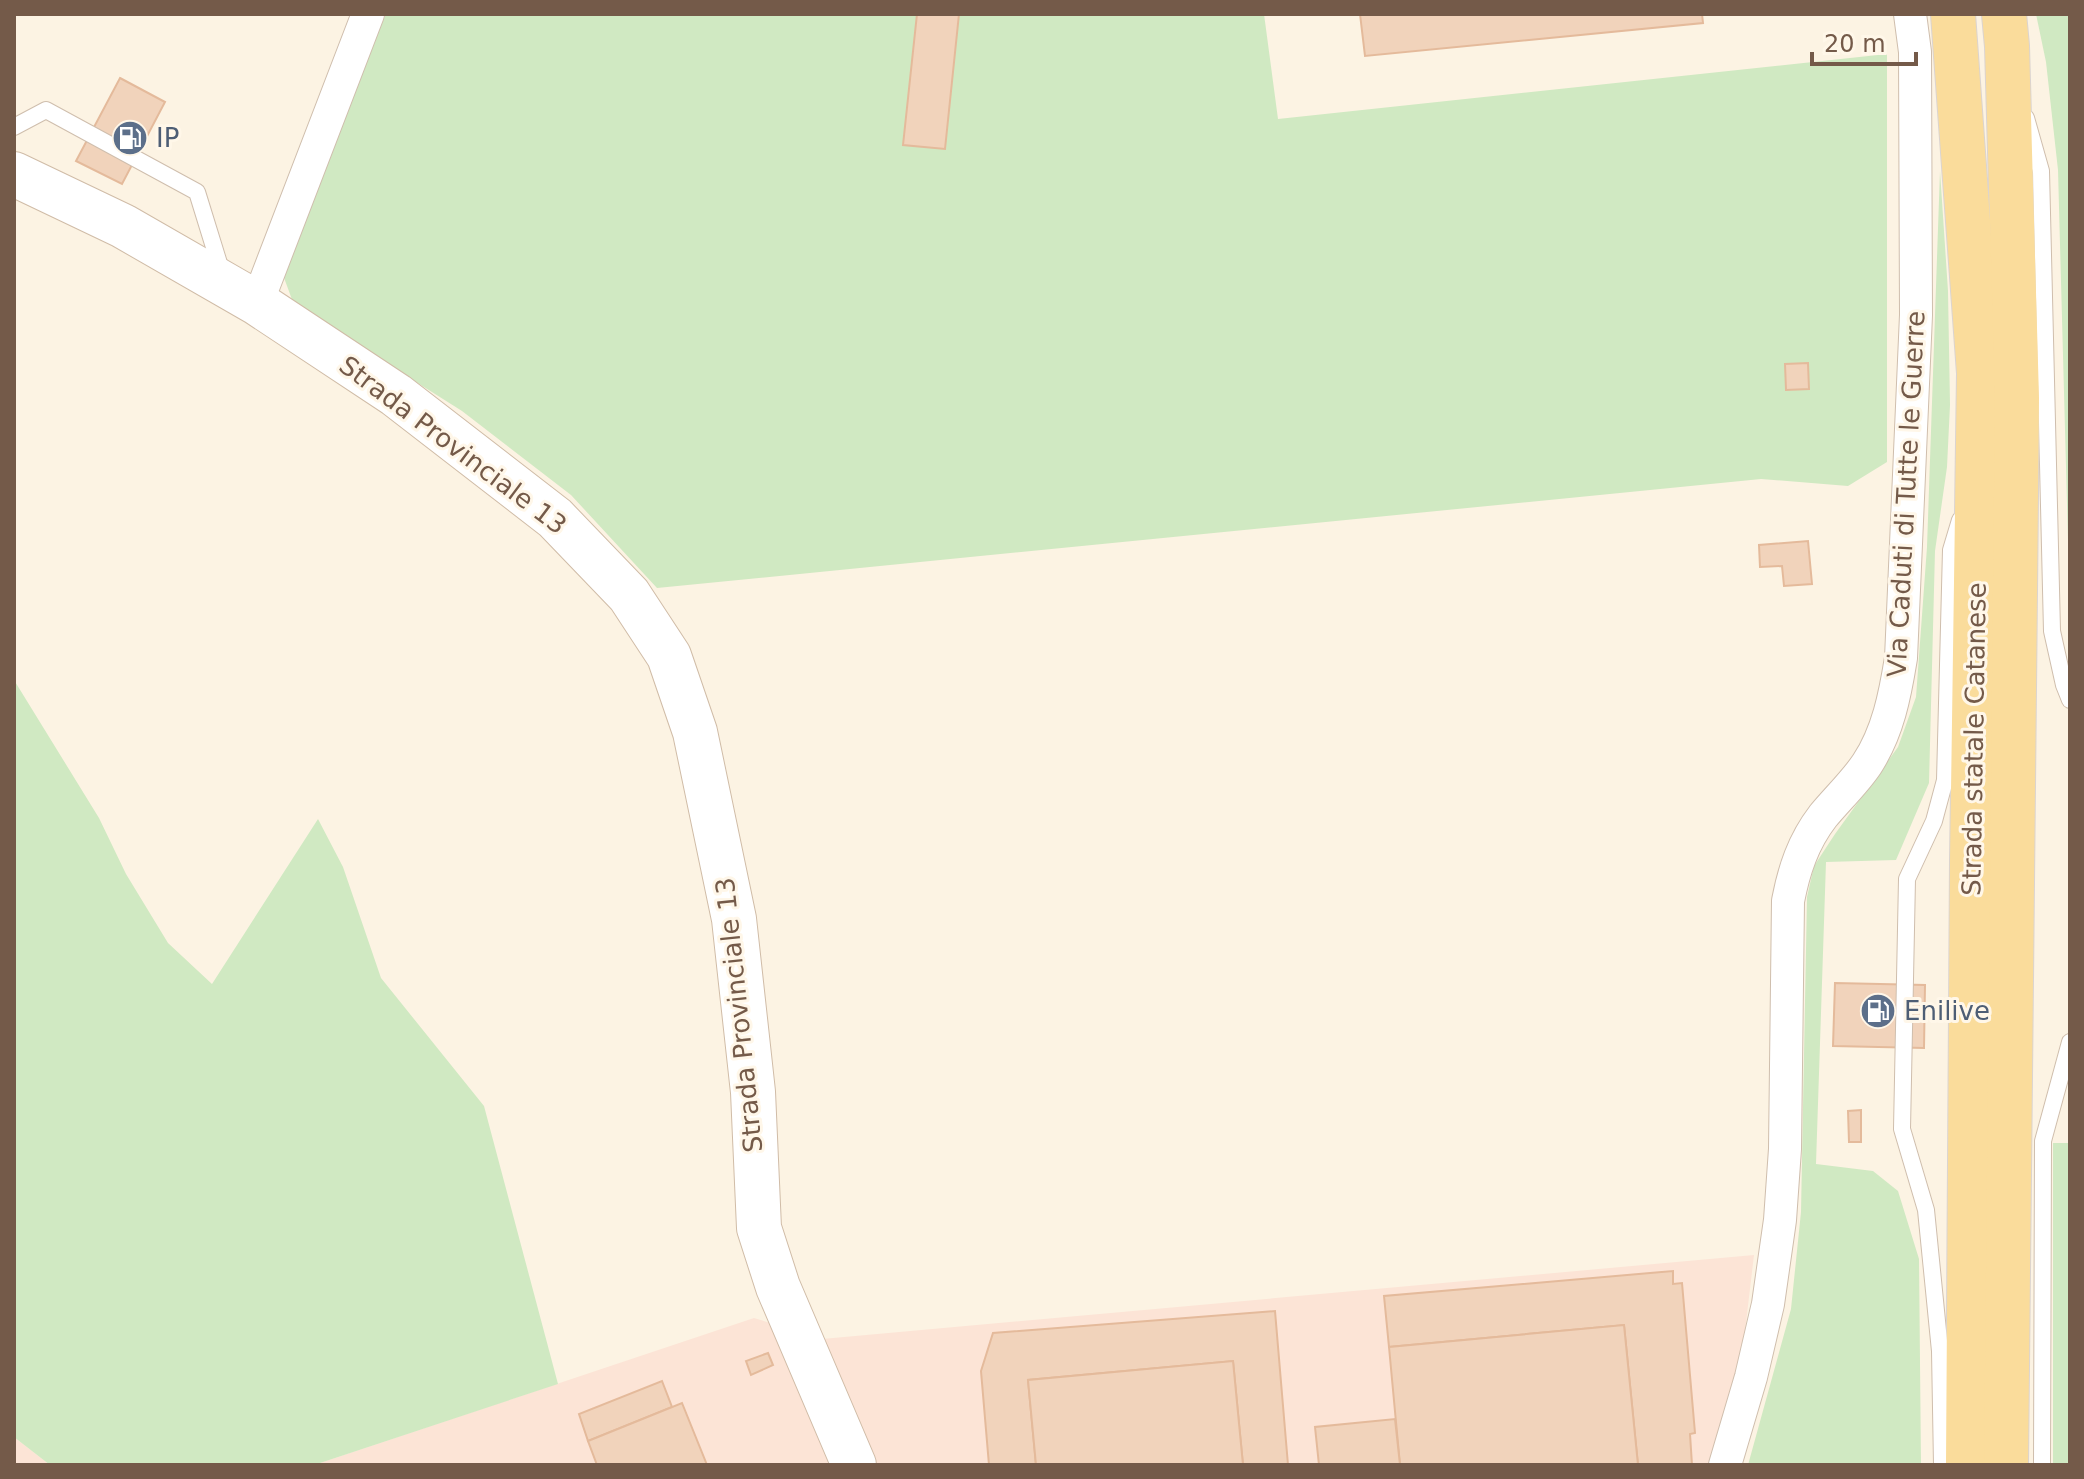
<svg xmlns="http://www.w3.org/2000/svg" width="2084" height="1479" font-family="'DejaVu Sans',sans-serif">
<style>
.commercial{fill:#fce4d6}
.green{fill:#d0e9c2}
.building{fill:#f1d3bb;stroke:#e4ba9b;stroke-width:2}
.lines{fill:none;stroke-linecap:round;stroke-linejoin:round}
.service-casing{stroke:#cfbead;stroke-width:18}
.minor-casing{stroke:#cfbead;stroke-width:34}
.secondary-casing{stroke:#d0bca7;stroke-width:46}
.primary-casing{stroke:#dbd4d0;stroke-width:46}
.service{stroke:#fff;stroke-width:16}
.minor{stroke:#fff;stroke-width:32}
.secondary{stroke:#fff;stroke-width:44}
.primary{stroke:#fadc9b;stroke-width:44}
.labels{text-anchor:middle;stroke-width:6;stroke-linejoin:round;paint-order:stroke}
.service-label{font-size:26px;fill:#4e5e75;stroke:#fff7e9;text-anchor:start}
.street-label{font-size:26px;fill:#745a49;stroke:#fff7e9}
</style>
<rect width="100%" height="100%" fill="#fcf3e3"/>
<g class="commercial">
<path d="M1754 1255 1743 1348 1710 1465H314L754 1318 822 1339Z"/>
<path d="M14 1437 50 1465H14Z"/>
</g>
<g class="green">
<path d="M386 14H1264L1278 119 1887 54V462L1848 486 1761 479 657 588 571 495 462 411 294 305 283 275 296 223Z"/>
<path d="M2036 14H2070V615L2058 170 2046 62Z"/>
<path d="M1940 171 1948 291 1950 405 1947 467 1935 551 1929 783 1896 860 1826 862 1816 1164 1873 1171 1898 1191 1919 1259 1921 1465H1748L1791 1309 1801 1212 1807 897 1814 866 1835 834 1898 747 1916 697 1927 547Z"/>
<path d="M14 680 99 818 126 874 168 943 212 984 318 819 343 867 381 978 484 1106 558 1384 314 1465H50L14 1437Z"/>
<rect x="2053" y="1143" width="17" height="322"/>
</g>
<g class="building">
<path d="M917 14H959L945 149 903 145Z"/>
<path d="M1360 14H1702L1703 23 1365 56Z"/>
<path d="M120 78 165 102 122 184 76 161Z"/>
<path d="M1808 363 1809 389 1786 390 1785 364Z"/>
<path d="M1808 541 1812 584 1784 586 1782 566 1760 567 1759 545Z"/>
<path d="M1835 983 1925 985 1924 1048 1833 1046Z"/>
<path d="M1861 1110V1142H1849L1848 1111Z"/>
<path d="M1673 1271V1284L1682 1283 1695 1433 1690 1434 1692 1465H1638L1624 1325 1389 1347 1384 1296Z"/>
<path d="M1275 1311 1288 1465H1243L1233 1361 1028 1380 1036 1465H989L981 1371 993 1333Z"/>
<path d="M1624 1325 1638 1465H1400L1389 1347Z"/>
<path d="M768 1353 773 1365 751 1375 746 1361Z"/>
<path d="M1233 1361 1243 1465H1036L1028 1380Z"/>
<path d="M662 1381 672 1407 588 1441 579 1414Z"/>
<path d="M682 1403 707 1465H597L588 1441Z"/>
<path d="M1395 1419 1400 1465H1319L1315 1427Z"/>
</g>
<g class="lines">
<defs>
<g id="service">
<path d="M2026 118 2041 171 2052 631 2064 685 2070 700"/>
<path d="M14 127 46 110 197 192 222 273"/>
<path d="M1942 1465 1940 1351 1926 1210 1902 1129 1907 879 1934 821 1945 780 1951 550 1960 520"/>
<path d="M2042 1465 2043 1141 2070 1042"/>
</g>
<g id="minor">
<path d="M257 303 368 14"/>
<path d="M1725 1465 1751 1377 1768 1304 1780 1220 1785 1149 1788 901C1794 870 1803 842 1823 816 1837 799 1855 782 1867 764 1888 732 1895 695 1901 658L1916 315 1915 52 1910 14"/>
</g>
<path id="secondary" d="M14 174 123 226 257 303 396 395 555 518 629 595 669 656 695 732 734 919 753 1092 759 1228 778 1287 854 1465"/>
<g id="primary">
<path d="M1953 14 1979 373 1972 861 1968 1465"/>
<path d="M2004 14 2007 46 2017 398 2006 1465"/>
</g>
</defs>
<use href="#service" class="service-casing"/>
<use href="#minor" class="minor-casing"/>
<use href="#secondary" class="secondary-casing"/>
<use href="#primary" class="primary-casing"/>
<use href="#service" class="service"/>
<use href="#minor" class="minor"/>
<use href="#secondary" class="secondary"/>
<use href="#primary" class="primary"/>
</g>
<defs>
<symbol id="fuel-disc" viewBox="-11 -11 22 22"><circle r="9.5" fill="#5c6f8a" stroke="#fff7e9"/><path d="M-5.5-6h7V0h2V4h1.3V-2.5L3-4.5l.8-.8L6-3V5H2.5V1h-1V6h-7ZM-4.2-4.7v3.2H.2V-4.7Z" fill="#fff"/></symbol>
</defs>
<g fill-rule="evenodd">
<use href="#fuel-disc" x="110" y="118" width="40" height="40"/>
<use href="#fuel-disc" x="1858" y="991" width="40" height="40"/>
</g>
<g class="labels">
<g class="service-label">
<text x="156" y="147">IP</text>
<text x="1904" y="1020">Enilive</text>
</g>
<g class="street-label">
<text transform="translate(453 445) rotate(37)" y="9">Strada Provinciale 13</text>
<text transform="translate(1906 494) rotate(-87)" y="9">Via Caduti di Tutte le Guerre</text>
<text transform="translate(1974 739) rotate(-89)" y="9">Strada statale Catanese</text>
<text transform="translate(739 1015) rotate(-96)" y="9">Strada Provinciale 13</text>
</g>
</g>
<rect width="2084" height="1479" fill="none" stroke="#745a49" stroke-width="32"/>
<path d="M1812 52v12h104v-12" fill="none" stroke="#745a49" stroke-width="4"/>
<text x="1824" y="52" font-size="24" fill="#745a49" stroke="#fff7e9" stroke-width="6" paint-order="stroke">20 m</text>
</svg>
